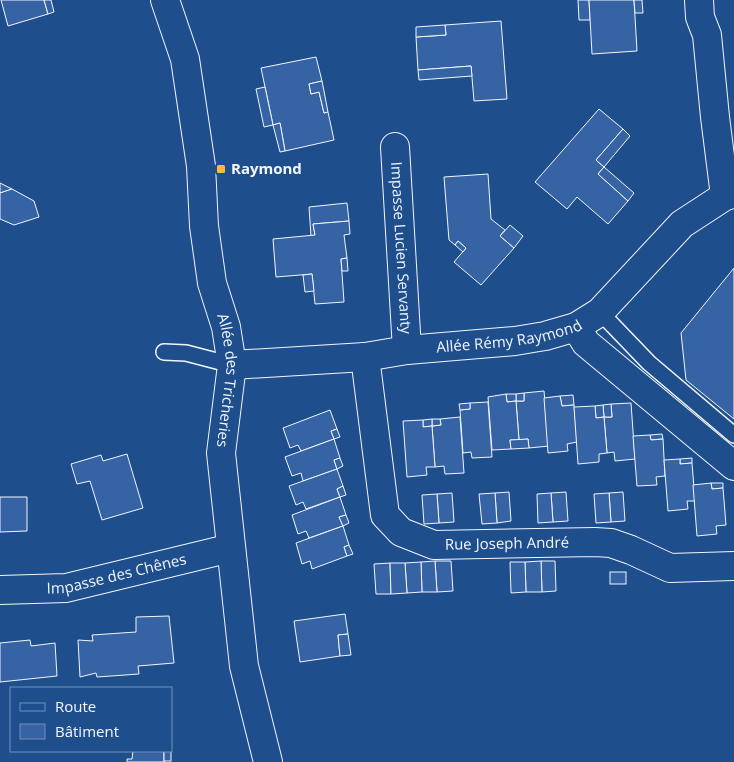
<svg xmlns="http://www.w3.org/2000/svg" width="734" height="762" font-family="'Open Sans',sans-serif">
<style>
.building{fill:#3563a3;stroke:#f2f6ff}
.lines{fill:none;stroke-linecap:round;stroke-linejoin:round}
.service-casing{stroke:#f2f6ff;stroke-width:18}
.minor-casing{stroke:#f2f6ff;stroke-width:30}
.service{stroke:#1f4e8c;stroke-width:15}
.minor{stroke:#1f4e8c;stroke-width:28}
.poi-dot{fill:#ffb74d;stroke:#1f4e8c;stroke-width:2}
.labels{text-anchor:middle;stroke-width:4;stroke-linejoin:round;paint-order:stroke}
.poi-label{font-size:15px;font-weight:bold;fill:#f2f6ff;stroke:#1f4e8c;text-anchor:start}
.street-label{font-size:15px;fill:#f2f6ff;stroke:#1f4e8c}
</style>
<rect width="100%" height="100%" fill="#1f4e8c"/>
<g class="building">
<path d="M1 0H44L48 14 8 26Z"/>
<path d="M44 0H51L54 12 48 14Z"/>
<path d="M578 0H589L590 20H579Z"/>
<path d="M589 0H634L637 51 592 54Z"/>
<path d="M634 0H642L643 13H635Z"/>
<path d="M501 21 507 99 474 101 471 66 418 70 416 37 446 35 445 25Z"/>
<path d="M445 25 446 35 416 37V27Z"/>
<path d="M316 57 322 81 309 84 311 94 319 92 324 113 328 112 334 140 285 151 280 123 273 125 261 68Z"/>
<path d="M471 66 472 76 419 80 418 70Z"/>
<path d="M322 81 328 112 324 113 319 92 311 94 309 84Z"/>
<path d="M265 87 273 125 264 127 256 89Z"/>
<path d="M599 109 623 129 596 160 604 167 598 174 628 201 608 224 577 197 567 209 535 182Z"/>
<path d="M280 123 285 151 280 152 273 125Z"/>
<path d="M623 129 630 136 604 167 596 160Z"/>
<path d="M604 167 634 193 628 201 598 174Z"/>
<path d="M488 174 491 219 505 230 500 236 514 248 481 285 454 262 466 248 458 241 455 245 449 240 444 177Z"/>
<path d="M0 183 12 189 0 193Z"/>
<path d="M12 189 34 201 39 217 14 225 0 219V193Z"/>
<path d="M347 203 349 221 313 224 315 235 311 236 309 207Z"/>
<path d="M349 221 350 234 344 235 347 258 341 259 344 302 315 304 312 274 276 277 273 239 315 235 313 224Z"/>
<path d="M510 225 523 236 514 248 500 236Z"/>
<path d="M458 241 466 248 463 252 455 245Z"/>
<path d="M347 258 348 271H342L341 259Z"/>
<path d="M734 268V419L686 380 681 333Z"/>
<path d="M312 274 314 291 305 292 303 275Z"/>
<path d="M544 391 549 446 529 448 528 439 519 440 516 401H524V393Z"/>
<path d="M524 393V401H516V394Z"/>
<path d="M506 394H516V401L507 402Z"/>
<path d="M506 394 507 402 516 401 519 440H510L511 449 492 450 488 397Z"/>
<path d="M573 395 574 405 562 406 560 396Z"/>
<path d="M560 396 562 406 574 405 577 442 567 444 568 451 548 453 544 398Z"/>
<path d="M488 402 492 457 472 458 471 452 463 453 460 410 470 409V403Z"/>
<path d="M470 403V409L460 410 459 404Z"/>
<path d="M631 403 635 459 615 461 614 452 607 453 604 417H612L611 404Z"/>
<path d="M611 404 612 417H604L603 405Z"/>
<path d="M603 405 604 417 596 418 595 406Z"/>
<path d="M595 406 596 418 604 417 607 453 599 454V462L578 464 574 407Z"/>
<path d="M330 410 337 429 331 431 334 439 301 451 298 445 290 448 283 428Z"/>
<path d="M460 417 464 473 445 474 444 466 435 467 432 426 441 425 440 419Z"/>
<path d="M432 419H440L441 425 432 426Z"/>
<path d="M432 419V426L423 427V420Z"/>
<path d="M423 420V427L432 426 435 467H426L427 475 407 477 403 421Z"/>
<path d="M337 429 340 437 334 439 331 431Z"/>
<path d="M662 434 663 439 651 440 650 435Z"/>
<path d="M650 435 651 440 663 439 665 476 656 477 657 485 637 486 633 436Z"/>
<path d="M334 439 340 458 334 460 337 469 303 481 301 473 292 476 285 457Z"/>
<path d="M528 439 529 448 511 449 510 440Z"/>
<path d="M127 454 143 508 102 520 90 481 77 484 71 464 101 455 103 461Z"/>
<path d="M340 458 343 466 337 469 334 460Z"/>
<path d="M692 458V463L680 464V459Z"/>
<path d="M680 459V464L692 463 695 501H687L688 509 668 511 664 460Z"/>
<path d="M337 469 343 486 337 489 340 497 306 509 303 502 296 505 289 486Z"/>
<path d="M711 483H723V488L712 489Z"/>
<path d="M711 483 712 489 723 488 726 525 716 526 717 534 697 536 693 485Z"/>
<path d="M343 486 346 495 340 497 337 489Z"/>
<path d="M509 492 511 521 497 523 495 493Z"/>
<path d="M566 492 568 521 553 522 551 493Z"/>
<path d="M623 492 625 521 611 522 609 493Z"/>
<path d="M452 493 454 522 439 523 437 494Z"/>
<path d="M495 493 497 523 482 524 479 494Z"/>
<path d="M551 493 553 522 538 523 537 494Z"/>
<path d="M609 493 611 522 596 523 594 494Z"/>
<path d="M437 494 439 523 424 524 422 495Z"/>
<path d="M0 497H27V531L0 532Z"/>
<path d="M340 497 346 515 339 517 343 526 309 538 306 531 298 534 292 515Z"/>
<path d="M346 515 349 523 343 526 339 517Z"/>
<path d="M343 526 349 545 344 547 347 556 312 569 310 561 302 564 296 543Z"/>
<path d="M349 545 353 554 347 556 344 547Z"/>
<path d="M435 561H451L453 591 437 592Z"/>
<path d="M435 561 437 592H422L421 562Z"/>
<path d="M541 561H555L556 591 542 592Z"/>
<path d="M541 561 542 592H526L525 562Z"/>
<path d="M421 562 422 592 407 593 405 563Z"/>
<path d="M510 562H525L526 592 511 593Z"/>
<path d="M390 563 391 594H376L374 564Z"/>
<path d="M390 563H405L407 593 391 594Z"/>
<rect x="610" y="572" width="16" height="12"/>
<path d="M345 614 348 634 338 635 340 656 300 662 294 621Z"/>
<path d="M169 616 174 663 138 666 139 674 97 677 96 673 80 677 78 640 93 641 92 635 136 632V617Z"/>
<path d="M348 634 351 655 340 656 338 635Z"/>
<path d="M30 640 31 646 55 643 57 676 0 682V643Z"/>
<path d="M133 751H164V762H127V759H132Z"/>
<rect x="164" y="751" width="7" height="10"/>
</g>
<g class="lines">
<defs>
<g id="service">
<path d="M600 312 649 363 734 435"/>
<path d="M164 352 186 353 232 365"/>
</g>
<g id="minor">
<path id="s1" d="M165 0 185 59 201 166 204 226 212 283 226 327 232 365 221 453 244 666 268 762"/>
<path d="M699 0 700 17 707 35 715 117 725 196"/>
<path id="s2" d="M395 147 407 350"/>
<path d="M576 327 586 343 734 466"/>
<path id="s3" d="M365 357 385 515 401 532 434 545 595 542 611 543 631 550 670 568 734 566"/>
<path id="s4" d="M232 365 365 357 407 350 515 341 545 336 576 327 600 312 682 224 725 196 734 194"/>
<path id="s5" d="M0 590 66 588 231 548"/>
</g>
</defs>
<use href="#service" class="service-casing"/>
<use href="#minor" class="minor-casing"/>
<use href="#service" class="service"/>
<use href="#minor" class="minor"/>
</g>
<rect class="poi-dot" x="216" y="164" width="10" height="10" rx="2.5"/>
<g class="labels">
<g class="poi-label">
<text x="231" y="174">Raymond</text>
</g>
<g class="street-label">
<text dy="5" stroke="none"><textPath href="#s2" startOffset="101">Impasse Lucien Servanty</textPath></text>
<text dy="5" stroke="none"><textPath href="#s4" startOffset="279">Allée Rémy Raymond</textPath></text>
<text dy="5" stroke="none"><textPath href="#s1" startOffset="388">Allée des Tricheries</textPath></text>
<text dy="5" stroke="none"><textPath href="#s3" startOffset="291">Rue Joseph André</textPath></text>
<text dy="5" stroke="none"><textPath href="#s5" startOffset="118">Impasse des Chênes</textPath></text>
</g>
</g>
<rect x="10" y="687" width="162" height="65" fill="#1f4e8c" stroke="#7391ba"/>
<rect x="20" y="703" width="25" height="8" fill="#1f4e8c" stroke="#7391ba"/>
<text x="55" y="712" font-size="15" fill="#f2f6ff">Route</text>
<rect x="20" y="724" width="25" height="15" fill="#3563a3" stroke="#7391ba"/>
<text x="55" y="737" font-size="15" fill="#f2f6ff">Bâtiment</text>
</svg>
